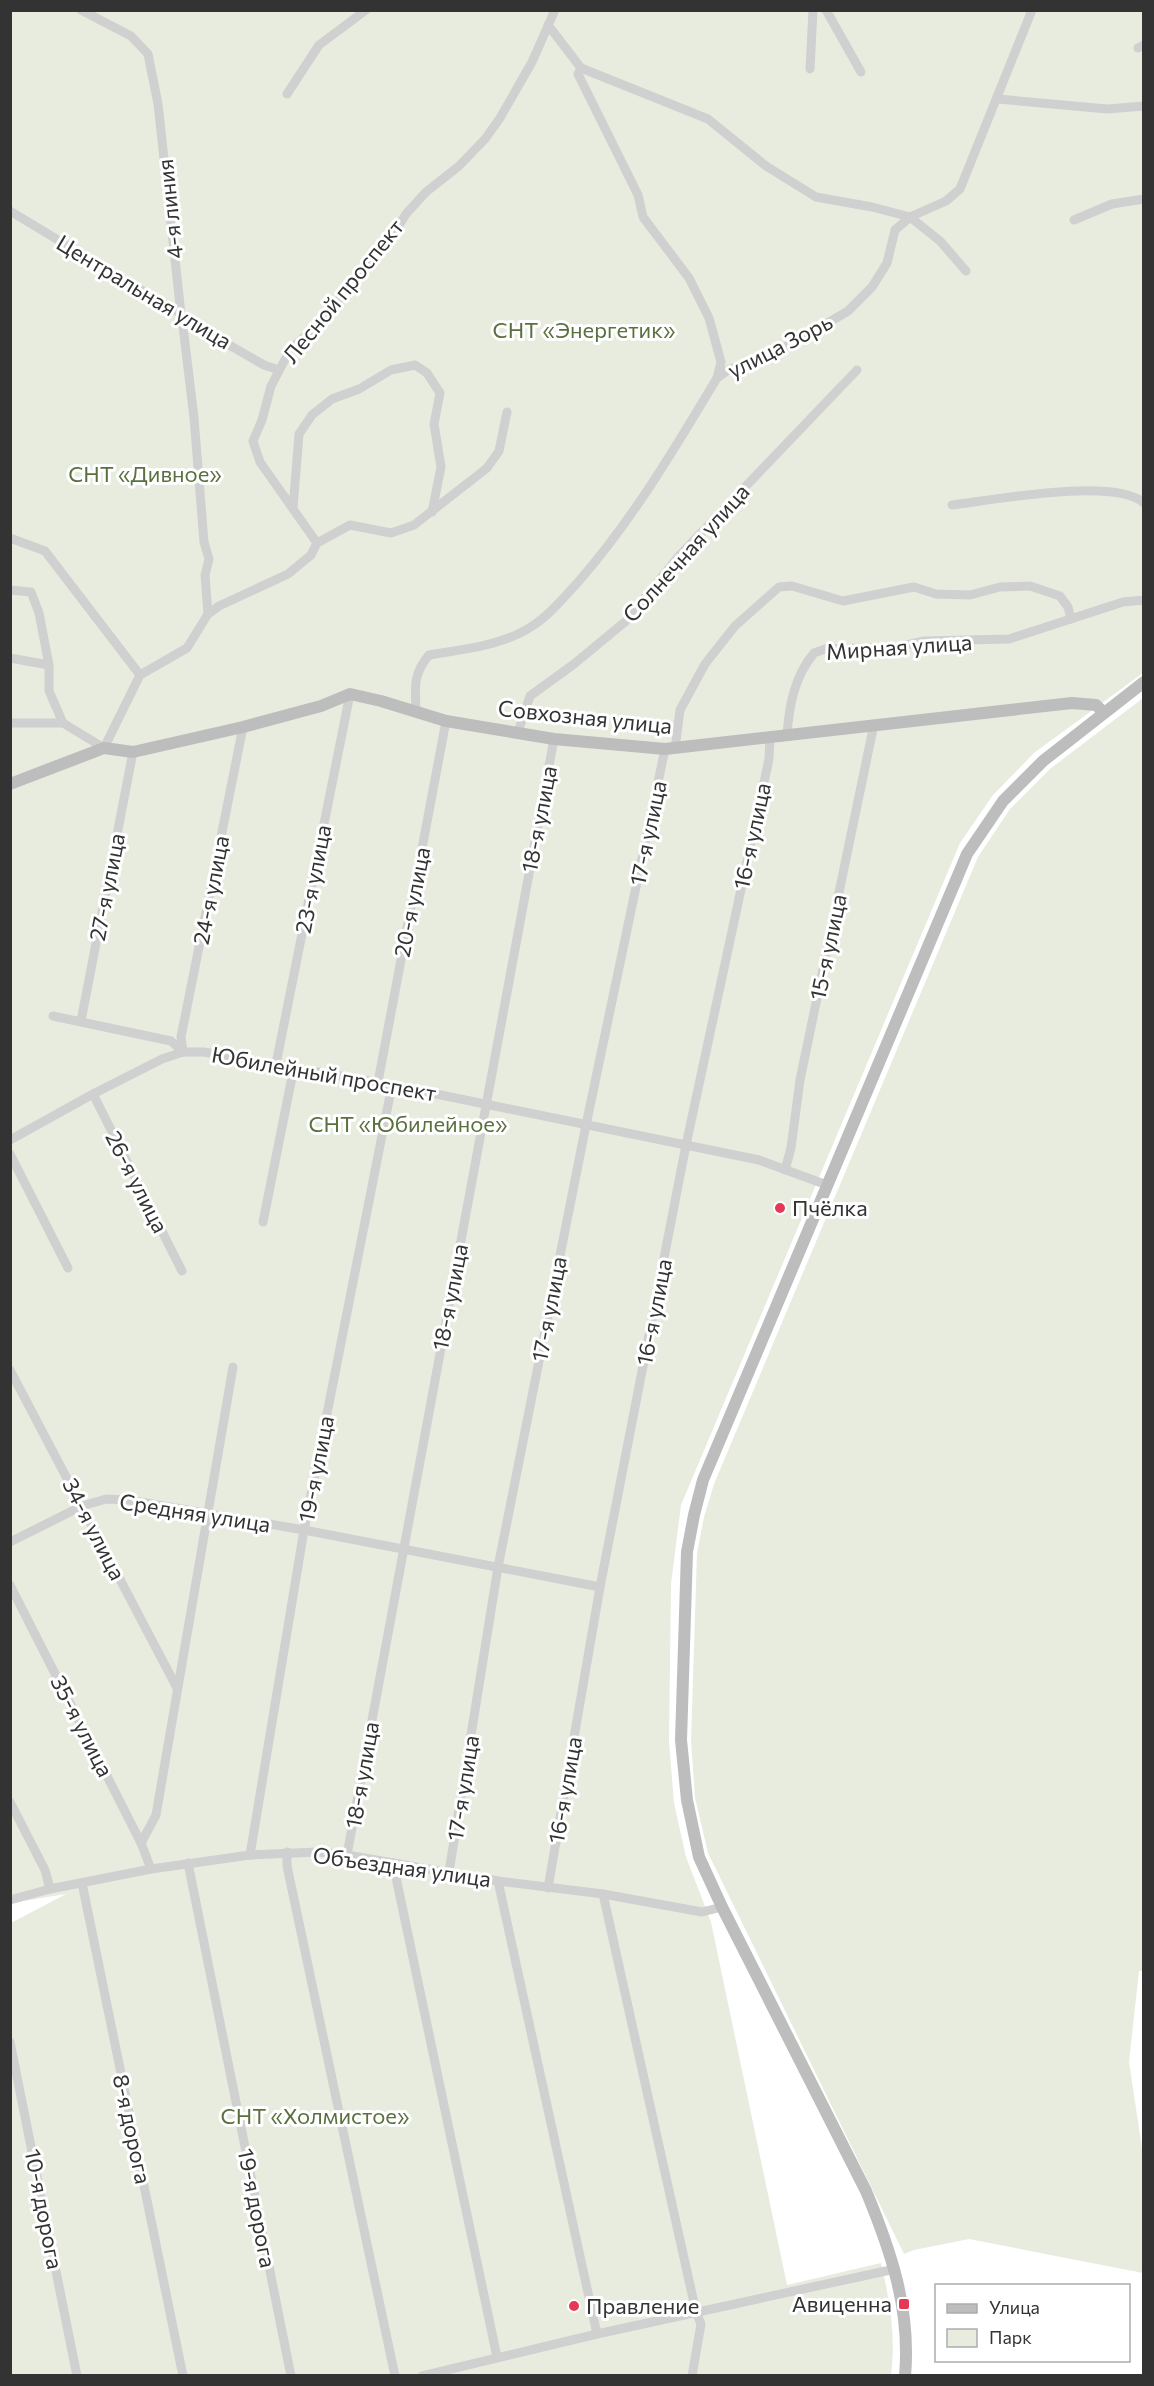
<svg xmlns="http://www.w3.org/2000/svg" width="1154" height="2386" font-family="Commissioner,sans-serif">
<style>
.green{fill:#e7ecdf}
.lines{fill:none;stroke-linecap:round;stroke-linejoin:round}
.street{stroke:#d0d0d0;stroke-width:9}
.secondary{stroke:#bdbdbd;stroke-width:12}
.poi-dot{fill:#e63856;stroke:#fff;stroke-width:2}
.labels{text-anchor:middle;stroke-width:6;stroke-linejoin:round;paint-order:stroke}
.street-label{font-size:22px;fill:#333;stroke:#fff}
.park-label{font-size:22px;fill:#5a703f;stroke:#fff}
.poi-label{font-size:22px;fill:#333;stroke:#fff;text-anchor:start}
</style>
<rect width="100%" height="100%" fill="#fff"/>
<g class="green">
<path d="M11 11H1143V673L1034 753 993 795 960 843 681 1505 671 1584 669 1741 674 1803 686 1857 711 1922 787 2285 881 2263C890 2301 896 2337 891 2375H11V1923L66 1894 11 1903Z"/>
<path d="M1143 698 1144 1971H1139L1129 2062 1143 2155V2273L969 2239 914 2250 904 2254 708 1853 695 1798 691 1740 697 1553 704 1517 714 1484 978 857 1010 809 1050 769Z"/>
</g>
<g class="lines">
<g class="street">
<path d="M81 10 131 36 148 54 158 104 181 314"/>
<path d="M826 10 861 72"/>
<path d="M548 25 581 68 708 119 766 166 816 197 872 207 910 217 940 241 966 271"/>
<path d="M1138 48 1144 45"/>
<path d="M581 68 578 74 638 195 643 217 689 278 709 318 721 362 717 378"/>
<path d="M810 69 813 10"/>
<path d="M287 94 319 45 366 10"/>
<path d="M998 99 1107 109 1144 106"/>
<path d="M10 211 181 314 182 318 264 365 279 370"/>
<path d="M1074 220 1112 204 1144 199"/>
<path d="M182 318 194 418 204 542 209 559 205 575 208 614"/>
<path d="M952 505C993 500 1114 477 1144 503"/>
<path d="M293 508 299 434 312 415 332 399 359 389 391 370 415 365 427 373 440 393 434 424 441 467 432 512"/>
<path d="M10 538 45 551 140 675"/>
<path d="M317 543 350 525 391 533 414 525 487 468 499 451 507 412"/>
<path d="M10 590 31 592 39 613 49 665V691L63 723 104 748 140 675 187 648 208 614 219 606 288 574 311 555 317 543 260 462 253 441 262 420 271 386 290 350 316 326 389 242 406 214 426 192 459 166 485 139 500 118 532 62 555 10"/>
<path d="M10 658 49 665"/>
<path d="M416 711C415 687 413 674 429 655 459 650 490 647 518 634 544 622 560 602 579 581 633 519 675 448 717 378L728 370 792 344 848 311 872 287 887 263 895 230 910 217 946 201 960 189 1032 10"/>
<path d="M10 723H63"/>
<path d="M518 732 530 696 574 664 626 621 678 557 857 370"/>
<path d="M787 736C789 706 794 677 814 653L825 649 898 647 924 641 1009 639 1123 602 1144 600"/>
<path d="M675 749 680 710 705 664 735 626 779 587 792 586 843 601 914 587 936 594 970 595 1000 587 1030 586 1060 596 1068 607 1071 619"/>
<path d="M53 1016 171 1041 183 1052"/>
<path d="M81 1021 133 752"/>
<path d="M183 1052 181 1037 243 727"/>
<path d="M276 1064 350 694"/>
<path d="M378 1082 446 721"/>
<path d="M93 1094 182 1271"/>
<path d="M10 1140 93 1094 162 1059 183 1052H204L392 1085 759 1160 827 1185"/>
<path d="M10 1154 68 1268"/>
<path d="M785 1170 791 1148 800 1080 874 724"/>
<path d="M263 1222 294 1067"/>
<path d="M10 1370 177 1688"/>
<path d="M10 1542 82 1506 106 1499 129 1500 304 1530 600 1587"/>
<path d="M10 1585 141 1843 151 1869"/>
<path d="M10 1802 45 1870 50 1889"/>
<path d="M141 1843 156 1815 233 1367"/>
<path d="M287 1852V1866L395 2376"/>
<path d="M250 1855 304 1530 392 1085"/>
<path d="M347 1855 554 739"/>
<path d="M188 1863 291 2376"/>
<path d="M393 1863 497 2357"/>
<path d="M449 1872 498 1567 586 1125 665 749"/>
<path d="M498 1881 597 2334"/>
<path d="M82 1883 183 2376"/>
<path d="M548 1888 600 1587 686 1145 769 759 770 738"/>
<path d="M603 1894 696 2312 701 2324 692 2376"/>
<path d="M10 1900 50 1889 151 1869 250 1855 318 1852 347 1855 498 1881 603 1894 702 1912 722 1907"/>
<path d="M10 2042 77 2376"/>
<path d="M422 2376 597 2334 895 2269"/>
</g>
<g class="secondary">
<path d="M10 784 104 748 133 752 243 727 321 706 350 694 381 701 446 721 554 739 665 749 1072 703 1096 705 1104 713"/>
<path d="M905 2376C911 2310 891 2251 866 2191L722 1907 699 1857 687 1800 681 1740 687 1552 694 1515 703 1480 967 854 1003 801 1043 761 1144 682"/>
</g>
</g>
<g class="poi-dot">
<circle cx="780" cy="1208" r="6"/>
<rect x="898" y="2298" width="12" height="12" rx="3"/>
<circle cx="574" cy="2306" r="6"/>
</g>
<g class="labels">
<g class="street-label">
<text transform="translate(170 209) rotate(-96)" y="8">4-я линия</text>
<text transform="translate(343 291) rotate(-51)" y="8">Лесной проспект</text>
<text transform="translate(144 292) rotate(31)" y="8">Центральная улица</text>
<text transform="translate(780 346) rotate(-27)" y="8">улица Зорь</text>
<text transform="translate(686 553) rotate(-48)" y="8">Солнечная улица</text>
<text transform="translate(899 647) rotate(-4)" y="8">Мирная улица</text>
<text transform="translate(585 717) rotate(6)" y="8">Совхозная улица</text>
<text transform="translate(539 819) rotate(-79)" y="8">18-я улица</text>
<text transform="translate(648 833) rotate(-78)" y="8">17-я улица</text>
<text transform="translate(752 836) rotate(-78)" y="8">16-я улица</text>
<text transform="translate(313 879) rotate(-79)" y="8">23-я улица</text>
<text transform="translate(107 887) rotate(-79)" y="8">27-я улица</text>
<text transform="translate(211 890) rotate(-79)" y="8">24-я улица</text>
<text transform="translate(412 902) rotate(-79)" y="8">20-я улица</text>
<text transform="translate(828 947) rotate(-78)" y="8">15-я улица</text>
<text transform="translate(324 1074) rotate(10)" y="8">Юбилейный проспект</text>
<text transform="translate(137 1182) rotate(63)" y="8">26-я улица</text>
<text transform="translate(450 1297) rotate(-79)" y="8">18-я улица</text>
<text transform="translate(549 1309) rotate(-79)" y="8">17-я улица</text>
<text transform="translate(654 1312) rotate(-79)" y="8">16-я улица</text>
<text transform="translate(316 1469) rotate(-79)" y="8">19-я улица</text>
<text transform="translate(195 1513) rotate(9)" y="8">Средняя улица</text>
<text transform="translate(94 1529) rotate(63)" y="8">34-я улица</text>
<text transform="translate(82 1726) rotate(63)" y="8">35-я улица</text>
<text transform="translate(362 1775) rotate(-80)" y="8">18-я улица</text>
<text transform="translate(463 1788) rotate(-81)" y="8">17-я улица</text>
<text transform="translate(565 1790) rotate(-80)" y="8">16-я улица</text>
<text transform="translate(402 1867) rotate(8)" y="8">Объездная улица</text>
<text transform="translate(132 2129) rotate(78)" y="8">8-я дорога</text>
<text transform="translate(257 2208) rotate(79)" y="8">19-я дорога</text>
<text transform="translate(44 2209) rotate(79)" y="8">10-я дорога</text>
</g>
<g class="park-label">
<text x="584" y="338">СНТ «Энергетик»</text>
<text x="145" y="482">СНТ «Дивное»</text>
<text x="408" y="1132">СНТ «Юбилейное»</text>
<text x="315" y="2124">СНТ «Холмистое»</text>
</g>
<g class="poi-label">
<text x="792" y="1216">Пчёлка</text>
<text x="892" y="2312" text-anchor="end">Авиценна</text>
<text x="586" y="2314">Правление</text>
</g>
</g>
<rect width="1154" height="2386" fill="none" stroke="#333333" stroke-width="24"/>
<rect x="935" y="2284" width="195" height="78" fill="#ffffff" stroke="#adadad" stroke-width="1.5"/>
<rect x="947" y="2304" width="30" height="9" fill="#bdbdbd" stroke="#adadad" stroke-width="1.5"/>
<text x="989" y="2314" font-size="18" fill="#333333">Улица</text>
<rect x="947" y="2329" width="30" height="18" fill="#e7ecdf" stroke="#adadad" stroke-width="1.5"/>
<text x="989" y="2344" font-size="18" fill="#333333">Парк</text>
</svg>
